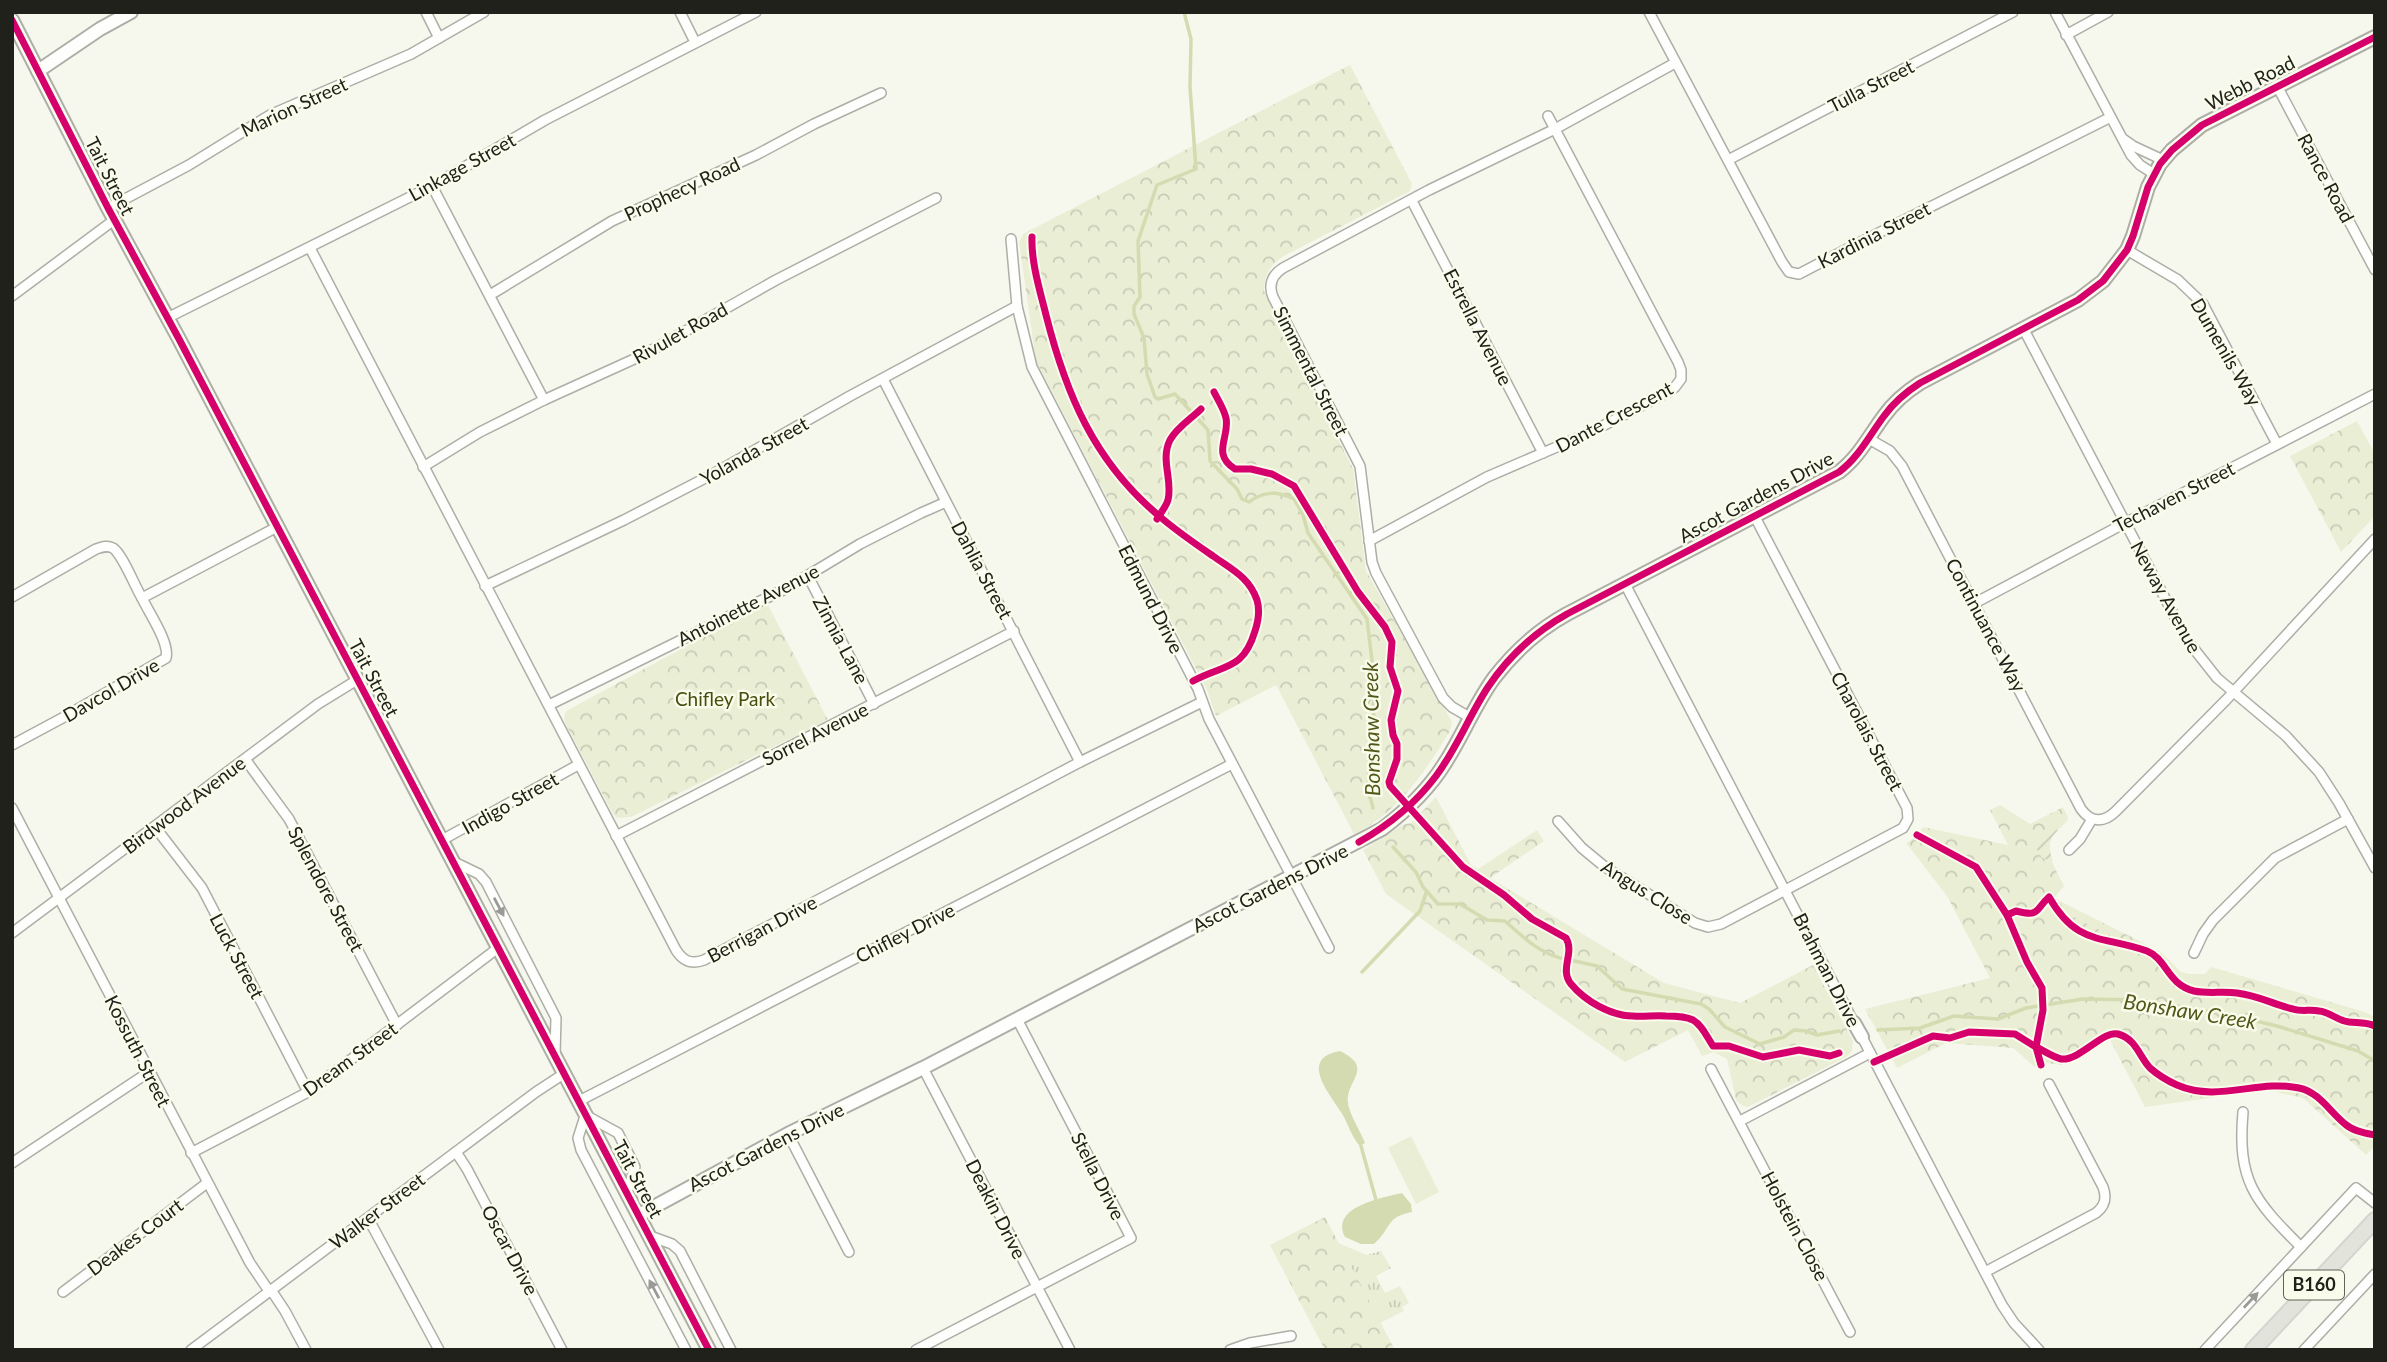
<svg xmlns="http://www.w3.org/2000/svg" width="2387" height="1362" font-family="Lato,sans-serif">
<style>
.grass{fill:url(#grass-tufts)}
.park{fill:url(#park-crowns)}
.garden{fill:url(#garden-furrows)}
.pitch{fill:#eaeed5}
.water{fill:#d5dbb0}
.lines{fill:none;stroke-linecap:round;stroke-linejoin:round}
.stream{stroke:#d5dbb0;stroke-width:3.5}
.street-casing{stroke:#adaea7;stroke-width:12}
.secondary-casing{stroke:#adaea7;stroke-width:16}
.primary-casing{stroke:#d4d5cf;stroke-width:18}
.street{stroke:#fefefc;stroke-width:9}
.secondary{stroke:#fefefc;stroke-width:12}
.primary{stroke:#e2e4dc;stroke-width:14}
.cycleway-casing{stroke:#f9fcea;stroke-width:11}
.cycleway{stroke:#d6006c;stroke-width:7}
.oneway{fill:#9a9b96}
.labels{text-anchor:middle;stroke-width:5;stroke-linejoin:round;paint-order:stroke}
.shield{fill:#f9fcea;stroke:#616358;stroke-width:2}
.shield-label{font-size:18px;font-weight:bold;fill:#20211a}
.street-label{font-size:19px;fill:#20211a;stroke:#f9fcea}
.park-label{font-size:19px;fill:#484d0b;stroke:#f9fcea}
.water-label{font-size:21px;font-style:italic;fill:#525719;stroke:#f9fcea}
</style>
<defs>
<pattern id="grass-tufts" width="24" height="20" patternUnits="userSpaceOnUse" patternTransform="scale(1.75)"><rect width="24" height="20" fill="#eaeed5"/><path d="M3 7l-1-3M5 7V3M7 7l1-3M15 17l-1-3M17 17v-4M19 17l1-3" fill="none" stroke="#c8ccb6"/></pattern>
<pattern id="park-crowns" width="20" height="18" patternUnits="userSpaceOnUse" patternTransform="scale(1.75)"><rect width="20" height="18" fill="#eaeed5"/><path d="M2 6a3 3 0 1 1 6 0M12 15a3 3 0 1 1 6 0" fill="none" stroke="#c8ccb6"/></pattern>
<pattern id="garden-furrows" width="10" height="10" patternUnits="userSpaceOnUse" patternTransform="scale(1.75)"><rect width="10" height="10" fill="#eaeed5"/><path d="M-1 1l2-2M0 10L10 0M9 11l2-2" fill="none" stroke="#c8ccb6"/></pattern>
</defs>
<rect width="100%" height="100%" fill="#f6f8ee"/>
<path class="grass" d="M1338 1243 1367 1255 1381 1251 1391 1268 1376 1276 1385 1293 1400 1286 1409 1303 1402 1307 1404 1311 1380 1323Z"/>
<g class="park">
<path d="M1350 65 1412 184 1410 191 1282 257C1269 267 1264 275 1264 291L1353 469 1366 571 1452 722C1451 732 1445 739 1440 747 1418 782 1392 816 1354 834L1276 685 1216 716 1207 690 1036 361 1019 242 1023 234Z"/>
<path d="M2357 421 2375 454V516L2341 552 2290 456Z"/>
<path d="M767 603 828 720 631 817 617 818 613 814 566 725 564 717 566 711Z"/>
<path d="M1436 797 1471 865 1478 869 1537 830 1544 841 1490 878 1664 983 1740 1003 1813 965 1853 1041 1852 1051 1846 1057 1748 1107 1741 1105 1736 1100 1727 1059 1714 1052 1702 1056 1688 1030 1625 1062 1386 894 1363 850 1404 824 1411 823Z"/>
<path d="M2000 805 2030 824 2063 807 2068 817V820C2063 826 2056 831 2052 837 2043 852 2058 873 2064 886L2054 898 2161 952 2181 972 2189 974H2205L2211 967 2365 1012 2375 1017V1146L2366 1155 2303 1098 2267 1090 2145 1107 2110 1040 2061 1065 2047 1063 2035 1067 2013 1048 1946 1043 1897 1068 1865 1009 1990 978 1947 896 1906 843 1915 838 1923 827 2008 845 1990 810Z"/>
<path d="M1325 1217 1395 1350H1325L1270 1245Z"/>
</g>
<g class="garden">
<path d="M2050 829 2058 830C2048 840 2048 848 2053 861L2042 858 2035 846 2037 836Z"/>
<path d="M2063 912 2110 935V940C2092 937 2069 930 2063 912Z"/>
</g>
<path class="pitch" d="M1411 1136 1439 1192 1416 1204 1388 1148Z"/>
<g class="water">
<path d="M1340 1051C1375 1068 1346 1080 1348 1102 1348 1112 1361 1132 1365 1143L1360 1146C1352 1138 1348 1123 1341 1112 1330 1094 1298 1058 1340 1051Z"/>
<path d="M1402 1193 1411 1204 1412 1212C1385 1217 1392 1228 1374 1244H1361L1345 1237C1330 1207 1381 1198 1402 1193Z"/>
</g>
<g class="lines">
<g class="stream">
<path d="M1184 12 1191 39 1190 87 1196 169 1157 185 1138 241 1140 297 1134 306V314L1144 338 1147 374 1155 397 1158 399 1175 394 1208 430 1210 461 1237 489 1242 499 1249 502C1264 491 1277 491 1294 499L1303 515 1308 533 1367 619 1373 669 1374 748 1369 762 1368 789 1373 808"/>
<path d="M1393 847 1416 872 1423 887 1438 904H1460L1487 920 1505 921C1523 937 1541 955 1565 959"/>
<path d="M1570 960 1597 966 1622 989 1701 1004 1709 1009 1725 1027 1760 1044 1784 1037 1794 1030 1806 1031 1817 1035 1839 1031"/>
<path d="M1362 972 1420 911 1426 893"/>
<path d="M1878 1030 1920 1028 1954 1016 1998 1019 2026 1008 2083 999 2142 1000 2235 1016 2277 1026 2358 1051 2375 1061"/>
<path d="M1361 1146 1376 1200"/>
</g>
<defs>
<g id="street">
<path d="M426 12 439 38"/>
<path d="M680 12 695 42"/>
<path d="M1649 12 1782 262 1789 272 1799 274C1901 220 2006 170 2109 118"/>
<path d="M2055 12 2131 155 2140 165 2154 174"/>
<path d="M2066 35 2108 12"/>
<path d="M2277 86 2375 270"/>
<path d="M2123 139 2133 146 2163 160"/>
<path d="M1728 160 2013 12"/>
<path d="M432 186 544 400"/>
<path d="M1412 201 1543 453"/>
<path d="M108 208 189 165 270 115 411 54 484 12"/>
<path d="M1011 239 1017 306 1032 367 1198 689 1209 719 1329 948"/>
<path d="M310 248 676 950C683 961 691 965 704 960L1080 762 1202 702"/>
<path d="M2127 250 2178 280 2203 304 2277 444"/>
<path d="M490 295 612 221 756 155 814 124 881 93"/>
<path d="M12 296 114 220"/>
<path d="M167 318 432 186 545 120 756 12"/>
<path d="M2023 328 2187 640 2217 678 2286 736 2319 772 2339 803 2375 868"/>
<path d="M883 379 1080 762"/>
<path d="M1869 439 1890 451 1902 466 2081 809C2091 823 2104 823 2116 811L2226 700 2375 539"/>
<path d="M423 467 480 432 544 400 643 355 776 280 936 198"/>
<path d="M1369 541 1487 477 1589 433 1668 392 1675 387 1681 379V370L1678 362 1548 116"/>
<path d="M808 576 874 704"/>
<path d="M1625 584 1854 1023"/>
<path d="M485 586 624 520 713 474 850 396 1017 306"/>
<path d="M12 597 96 549C102 547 107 545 113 548 123 555 135 587 142 598"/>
<path d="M1975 603 2125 523 2375 394"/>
<path d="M549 705 787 588 860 544 921 513 946 502"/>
<path d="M1471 718 1452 707 1443 698 1376 573 1372 562 1360 466 1273 297C1268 285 1272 275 1283 268L1429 190 1555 129 1675 63"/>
<path d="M12 745 66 716 166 658C170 643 149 613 142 598L277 527"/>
<path d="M245 759 289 819 397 1025"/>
<path d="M12 808 250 1263 269 1291"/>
<path d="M1558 821 1582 848 1605 867 1695 923 1708 927 1721 924 1903 828 1908 819 1907 808 1755 517"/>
<path d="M155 827 202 888 308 1092"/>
<path d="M616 836 1014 631"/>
<path d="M442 840 578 765"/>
<path d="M2069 850 2080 839 2092 819"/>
<path d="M454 862 479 874 486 882 556 1018 555 1053"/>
<path d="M12 933 318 704 357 680"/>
<path d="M2194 953 2203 934 2213 920 2275 858 2348 819"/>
<path d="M1862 1037 2002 1305 2014 1323 2039 1350"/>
<path d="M923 1068 1070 1350"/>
<path d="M1711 1069 1850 1332"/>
<path d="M579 1101 1232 764"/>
<path d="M2243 1112C2237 1181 2254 1200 2301 1247"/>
<path d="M586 1113 578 1138 581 1150 686 1350"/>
<path d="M587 1116 618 1133 635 1167 627 1192"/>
<path d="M1740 1121 1870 1053"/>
<path d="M788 1134 849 1252"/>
<path d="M456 1152 467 1169 562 1350"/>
<path d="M191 1153 308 1092 498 948"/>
<path d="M12 1163 149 1072"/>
<path d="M368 1218 439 1350"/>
<path d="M650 1236 672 1244 680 1251 731 1350"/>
<path d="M1985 1272 2096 1213C2105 1206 2107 1198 2103 1187L2049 1084"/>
<path d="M271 1290 285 1311 306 1350"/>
<path d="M63 1292 207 1183"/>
<path d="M191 1350 536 1092 565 1073"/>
<path d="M916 1350 1131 1238 1017 1019"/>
<path d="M1230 1350 1250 1343 1291 1336"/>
<path d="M2205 1350 2356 1188 2375 1203"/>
<path d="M2304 1350 2375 1274"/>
</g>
<g id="secondary">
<path d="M12 20 108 208 179 339 709 1350"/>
<path d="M38 71 100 29 131 12"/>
<path d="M1854 1023 1862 1037"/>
<path d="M639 1215 788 1134 923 1068 1382 829C1407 810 1429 789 1445 763 1463 735 1475 704 1494 678 1514 652 1538 630 1567 614L1839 472C1859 457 1869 436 1884 416 1894 402 1906 392 1920 383L2078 300 2103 281 2127 250 2133 236 2148 187 2160 164 2172 150 2202 125 2375 37"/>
</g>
<path id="primary" d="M2253 1350 2375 1220"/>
</defs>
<use href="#street" class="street-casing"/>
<use href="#secondary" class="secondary-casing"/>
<use href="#primary" class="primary-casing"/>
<use href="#street" class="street"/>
<use href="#secondary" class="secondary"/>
<use href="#primary" class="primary"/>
<defs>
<g id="cycleway">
<path d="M12 20 108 208 179 339 709 1350"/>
<path d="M1032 237C1031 262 1040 291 1046 315 1066 394 1094 461 1158 515 1175 530 1194 543 1213 556 1231 569 1249 577 1257 600 1260 610 1258 622 1255 631 1243 671 1224 664 1193 681"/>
<path d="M1214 392C1218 400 1224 409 1226 418 1230 437 1211 454 1235 469H1251L1272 474 1294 486 1358 592 1385 627 1392 642 1390 667 1398 691 1391 720 1393 735 1397 744V759L1389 782 1390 786 1463 867 1504 895 1532 919 1566 938C1575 953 1559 969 1571 984 1585 1001 1611 1016 1633 1016 1644 1017 1655 1015 1666 1016 1674 1016 1685 1016 1693 1020 1702 1025 1707 1037 1713 1046H1729L1763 1057 1799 1050 1830 1056 1839 1053"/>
<path d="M1157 519C1161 512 1166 507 1168 500 1173 480 1160 460 1170 440 1177 427 1191 419 1201 409"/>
<path d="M1917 835 1976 867 2007 915 2027 962 2042 988 2043 1010 2036 1047C2044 1051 2053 1057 2061 1059 2080 1061 2103 1030 2118 1034 2136 1039 2139 1056 2150 1068 2158 1075 2168 1081 2177 1085 2218 1103 2258 1079 2299 1088 2319 1092 2330 1112 2345 1124 2353 1131 2365 1133 2375 1135"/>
<path d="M1359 842C1389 825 1415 804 1436 776 1457 748 1469 716 1488 687 1508 657 1535 632 1567 614L1839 472C1859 457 1869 436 1884 416 1894 402 1906 392 1920 383L2078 300 2103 281 2127 250 2133 236 2148 187 2160 164 2172 150 2202 125 2375 37"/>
<path d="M2007 915 2016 911C2040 917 2034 911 2049 897 2077 946 2101 935 2147 951 2167 959 2167 984 2194 991 2208 994 2223 991 2237 993 2260 996 2272 1004 2293 1009 2302 1012 2310 1009 2319 1011 2330 1012 2338 1021 2349 1022 2358 1023 2366 1022 2375 1026"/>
<path d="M1874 1062 1933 1036 1950 1038 1969 1032 2015 1034 2036 1047 2041 1065"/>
</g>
</defs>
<use href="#cycleway" class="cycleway-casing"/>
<use href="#cycleway" class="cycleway"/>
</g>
<defs><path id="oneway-solid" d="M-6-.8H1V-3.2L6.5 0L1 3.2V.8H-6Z" transform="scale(1.75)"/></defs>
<g class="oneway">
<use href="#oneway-solid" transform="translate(499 907) rotate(62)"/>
<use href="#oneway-solid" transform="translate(654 1289) rotate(-118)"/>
<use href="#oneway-solid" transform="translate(2251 1300) rotate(-47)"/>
</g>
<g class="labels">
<rect class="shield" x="2284" y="1270.5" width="60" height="29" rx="5"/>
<g class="shield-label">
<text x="2314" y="1291">B160</text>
</g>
<g class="street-label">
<text transform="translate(2250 83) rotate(-27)" y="7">Webb Road</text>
<text transform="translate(1871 86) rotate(-27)" y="7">Tulla Street</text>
<text transform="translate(294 107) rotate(-25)" y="7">Marion Street</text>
<text transform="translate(462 167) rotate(-29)" y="7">Linkage Street</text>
<text transform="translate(110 176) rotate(63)" y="7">Tait Street</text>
<text transform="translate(2326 178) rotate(62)" y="7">Rance Road</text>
<text transform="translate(682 189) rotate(-25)" y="7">Prophecy Road</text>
<text transform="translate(1874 235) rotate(-27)" y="7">Kardinia Street</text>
<text transform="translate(1478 327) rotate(63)" y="7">Estrella Avenue</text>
<text transform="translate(680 333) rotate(-29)" y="7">Rivulet Road</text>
<text transform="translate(2226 352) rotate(60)" y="7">Dumenils Way</text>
<text transform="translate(1311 371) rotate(63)" y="7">Simmental Street</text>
<text transform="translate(1614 417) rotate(-28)" y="7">Dante Crescent</text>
<text transform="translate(754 451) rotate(-29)" y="7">Yolanda Street</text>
<text transform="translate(1756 497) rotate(-28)" y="7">Ascot Gardens Drive</text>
<text transform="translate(2174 497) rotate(-27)" y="7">Techaven Street</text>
<text transform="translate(982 570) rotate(62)" y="7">Dahlia Street</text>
<text transform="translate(2166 597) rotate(61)" y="7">Neway Avenue</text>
<text transform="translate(1151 599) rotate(63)" y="7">Edmund Drive</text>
<text transform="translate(748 605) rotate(-27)" y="7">Antoinette Avenue</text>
<text transform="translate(1986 625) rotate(62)" y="7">Continuance Way</text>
<text transform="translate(841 640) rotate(62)" y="7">Zinnia Lane</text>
<text transform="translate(374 678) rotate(62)" y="7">Tait Street</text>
<text transform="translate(111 690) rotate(-30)" y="7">Davcol Drive</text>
<text transform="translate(1867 731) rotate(62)" y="7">Charolais Street</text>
<text transform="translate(815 734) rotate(-27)" y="7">Sorrel Avenue</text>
<text transform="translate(510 803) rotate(-29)" y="7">Indigo Street</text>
<text transform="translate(184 805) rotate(-37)" y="7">Birdwood Avenue</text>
<text transform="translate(1270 888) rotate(-27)" y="7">Ascot Gardens Drive</text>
<text transform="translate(326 889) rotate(62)" y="7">Splendore Street</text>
<text transform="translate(1647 892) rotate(32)" y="7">Angus Close</text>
<text transform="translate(762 929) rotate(-28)" y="7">Berrigan Drive</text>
<text transform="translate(905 933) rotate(-27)" y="7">Chifley Drive</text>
<text transform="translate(237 956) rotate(62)" y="7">Luck Street</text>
<text transform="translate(1827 970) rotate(63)" y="7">Brahman Drive</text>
<text transform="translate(138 1051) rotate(63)" y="7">Kossuth Street</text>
<text transform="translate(350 1059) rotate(-36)" y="7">Dream Street</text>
<text transform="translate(766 1147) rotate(-27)" y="7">Ascot Gardens Drive</text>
<text transform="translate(1098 1176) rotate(63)" y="7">Stella Drive</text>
<text transform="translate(638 1179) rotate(62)" y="7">Tait Street</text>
<text transform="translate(996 1209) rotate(63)" y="7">Deakin Drive</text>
<text transform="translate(377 1211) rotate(-37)" y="7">Walker Street</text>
<text transform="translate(1795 1226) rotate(62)" y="7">Holstein Close</text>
<text transform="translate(135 1237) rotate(-37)" y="7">Deakes Court</text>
<text transform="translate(510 1250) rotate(62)" y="7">Oscar Drive</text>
</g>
<g class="park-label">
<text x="725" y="706">Chifley Park</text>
</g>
<g class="water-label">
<text transform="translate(1372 729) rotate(-91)" y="7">Bonshaw Creek</text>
<text transform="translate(2190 1012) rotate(9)" y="7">Bonshaw Creek</text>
</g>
</g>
<rect width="2387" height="1362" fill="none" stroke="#20211a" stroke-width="28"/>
</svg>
